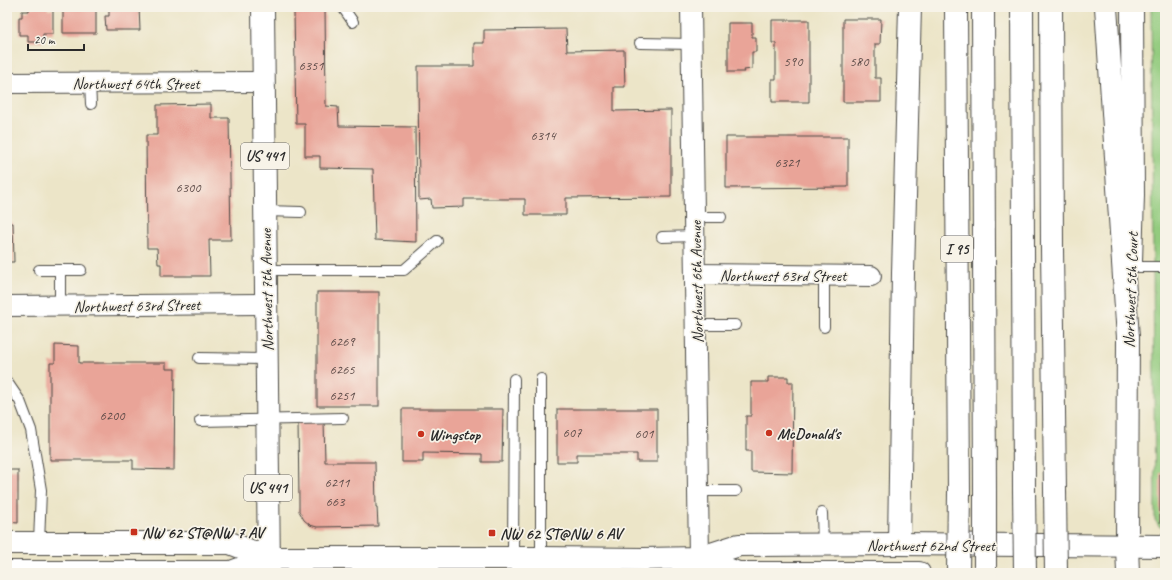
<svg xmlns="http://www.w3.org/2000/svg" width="1172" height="580" font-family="Caveat,sans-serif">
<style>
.green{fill:#93cb7e;stroke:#5f7b54}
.building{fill:#e9a498}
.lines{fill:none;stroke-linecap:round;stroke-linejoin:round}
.service-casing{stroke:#484743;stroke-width:12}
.minor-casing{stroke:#484743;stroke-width:22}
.tertiary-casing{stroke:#484743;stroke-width:24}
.secondary-casing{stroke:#484743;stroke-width:24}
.primary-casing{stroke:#484743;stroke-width:24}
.motorway-casing{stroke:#484743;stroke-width:24}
.service{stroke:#fff;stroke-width:10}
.minor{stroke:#fff;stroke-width:20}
.tertiary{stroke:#fff;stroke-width:22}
.secondary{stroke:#fff;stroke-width:22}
.primary{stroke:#fff;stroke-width:22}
.motorway{stroke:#fff;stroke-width:22}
.motorway-bridge-casing{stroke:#484743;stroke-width:24;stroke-linecap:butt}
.motorway-bridge{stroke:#fff;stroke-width:22}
.poi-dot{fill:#c8321e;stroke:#f7f3e8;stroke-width:1.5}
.labels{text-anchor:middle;stroke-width:3.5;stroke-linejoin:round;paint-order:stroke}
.number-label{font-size:14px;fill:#5a4946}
.shield{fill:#f7f3e8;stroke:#686764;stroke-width:1}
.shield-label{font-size:15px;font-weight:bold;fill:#2b2b2b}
.street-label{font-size:16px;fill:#2b2b2b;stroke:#f7f3e8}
.poi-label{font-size:16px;font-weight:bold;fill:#2b2b2b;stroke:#f7f3e8;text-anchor:start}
</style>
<rect width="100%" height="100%" fill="#f7f3e8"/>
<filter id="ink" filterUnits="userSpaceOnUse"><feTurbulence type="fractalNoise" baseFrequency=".025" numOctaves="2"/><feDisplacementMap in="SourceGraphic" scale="8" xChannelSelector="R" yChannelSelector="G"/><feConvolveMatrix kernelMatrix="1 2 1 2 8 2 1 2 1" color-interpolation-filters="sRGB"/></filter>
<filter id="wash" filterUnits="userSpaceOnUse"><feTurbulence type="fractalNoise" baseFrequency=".012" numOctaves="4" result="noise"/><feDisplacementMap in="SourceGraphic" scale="16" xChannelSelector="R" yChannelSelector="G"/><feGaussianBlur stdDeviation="0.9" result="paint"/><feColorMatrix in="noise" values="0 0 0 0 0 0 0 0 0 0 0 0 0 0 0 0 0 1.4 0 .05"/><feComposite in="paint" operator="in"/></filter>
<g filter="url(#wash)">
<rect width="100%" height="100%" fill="#ece5c8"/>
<path class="green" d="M1151 7H1165V529L1159 526 1155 520Z"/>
<g id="blocks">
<g class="building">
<rect x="7" y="7" width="2" height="30"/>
<path d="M29 7H48V10L53 9V34H43V42H28V35H19V17H22V11H29Z"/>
<path d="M69 7H90V9H96V33H63V9H69Z"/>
<path d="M109 7H139L140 30H106L105 16H109Z"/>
<path d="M298 7H325L326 106 338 107 339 126 415 127 416 242 375 240 373 169 320 168V156H305V124H296L294 12Z"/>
<path d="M843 19H881L880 44H875V78H881V102H843Z"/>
<path d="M772 20H809V102H772V79H776V43H772Z"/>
<path d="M728 23H752V37H756V52H752V69L744 70 745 72H728Z"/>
<path d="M566 29 567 51 624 50 625 87H614V111L671 110V197L566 198V215H525V199H464V207L432 208 431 199 419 200 418 66H474V43H484V30Z"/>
<path d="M211 104V118H229L231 240H209L210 276H161V264H158L157 248H147L146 135H157V105Z"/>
<path d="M726 137H848V187L726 188Z"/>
<path d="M7 223H13L14 262H7Z"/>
<rect x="317" y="292" width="62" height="114"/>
<path d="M55 345 79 346V363H166V369H175L174 470 133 469V460H50V363H55Z"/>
<path d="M768 377H788V382H793L792 473 751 472V451H746V416H751V382H768Z"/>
<path d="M402 409H503L502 462H482V454L423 453V462H402Z"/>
<path d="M557 409H657V462H637V454H577V462H557Z"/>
<path d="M298 421H324L325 462H375L376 507H377L378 526 317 527 310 525 304 520 299 511V501Z"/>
<path d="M7 470H18V523L7 522Z"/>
<rect x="1160" y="473" width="5" height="49"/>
</g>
</g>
</g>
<g filter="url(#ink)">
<use href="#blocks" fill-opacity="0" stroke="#484743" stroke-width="1"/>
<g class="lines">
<defs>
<g id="service">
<path d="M343 7 344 9 353 22"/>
<path d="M640 43 692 44"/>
<path d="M90 83 91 104"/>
<path d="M265 211 301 212"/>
<path d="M695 217H721"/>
<path d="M662 237 695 236"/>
<path d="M1131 267H1165"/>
<path d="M39 270H81"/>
<path d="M266 270H404L437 241"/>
<path d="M824 275V327"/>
<path d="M60 306V270"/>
<path d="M696 325H735"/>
<path d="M199 358 267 359"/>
<path d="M7 382 20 401 31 430 41 490 39 543"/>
<path d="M200 421 343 418"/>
<path d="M698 491H736"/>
<path d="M822 513 823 545"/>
<path d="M513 558 514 379"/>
<path d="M541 558V379"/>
</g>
<g id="minor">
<path d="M691 7 699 558"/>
<path d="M7 83 264 82"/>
<path d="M695 274 871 276"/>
<path d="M7 306 266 304"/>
<path d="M555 558V573"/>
</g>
<path id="tertiary" d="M1131 262 1133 195 1132 7"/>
<g id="secondary">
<path d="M7 543H230L269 558"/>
<path d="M699 558 738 573H919"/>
<path d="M7 572H231L269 558H541L644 559 699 558 739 545 899 544 1165 546"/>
<path d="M1128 573 1127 546 1128 338"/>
</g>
<path id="primary" d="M263 7 269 573"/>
<g id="motorway">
<path d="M956 7 959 492"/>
<path d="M983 7 985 492"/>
<path d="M1022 7 1024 490"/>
<path d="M1051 7 1052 249 1055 490"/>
<path d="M1106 7 1128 338"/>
<path d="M899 544 903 273 910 7"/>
</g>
</defs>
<use href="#service" class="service-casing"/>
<use href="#minor" class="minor-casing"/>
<use href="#tertiary" class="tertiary-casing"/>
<use href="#secondary" class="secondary-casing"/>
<use href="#primary" class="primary-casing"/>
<use href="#motorway" class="motorway-casing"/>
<use href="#service" class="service"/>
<use href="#minor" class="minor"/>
<use href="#tertiary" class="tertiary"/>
<use href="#secondary" class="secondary"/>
<use href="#primary" class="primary"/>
<use href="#motorway" class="motorway"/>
<defs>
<g id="motorway-bridge">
<path d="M1024 490 1025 573"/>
<path d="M1055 490 1056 573"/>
<path d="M958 573 959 492"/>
<path d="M985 573V492"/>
</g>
</defs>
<use href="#motorway-bridge" class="motorway-bridge-casing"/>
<use href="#motorway-bridge" class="motorway-bridge"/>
</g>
</g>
<g class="poi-dot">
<circle cx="769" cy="433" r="4"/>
<circle cx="421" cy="434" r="4"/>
<rect x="130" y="528" width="8" height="8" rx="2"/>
<rect x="488" y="529" width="8" height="8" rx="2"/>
</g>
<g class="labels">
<g class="number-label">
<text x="793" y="66">590</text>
<text x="859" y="66">580</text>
<text x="311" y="70">6351</text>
<text x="543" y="140">6314</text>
<text x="787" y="167">6321</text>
<text x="188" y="192">6300</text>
<text x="342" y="346">6269</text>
<text x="342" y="374">6265</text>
<text x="342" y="400">6251</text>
<text x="112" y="420">6200</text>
<text x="572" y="437">607</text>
<text x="644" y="438">601</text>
<text x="337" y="487">6211</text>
<text x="335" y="506">663</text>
</g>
<g class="shield">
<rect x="241" y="143" width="48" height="26" rx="3"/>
<rect x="941" y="236" width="32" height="26" rx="3"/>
<rect x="244" y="475" width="48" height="26" rx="3"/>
</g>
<g class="shield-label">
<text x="265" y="161">US 441</text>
<text x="957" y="254">I 95</text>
<text x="268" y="493">US 441</text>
</g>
<g class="street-label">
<text x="136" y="89">Northwest 64th Street</text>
<text x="783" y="281">Northwest 63rd Street</text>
<text transform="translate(696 282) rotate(-91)" y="6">Northwest 6th Avenue</text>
<text transform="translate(266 290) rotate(-91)" y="6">Northwest 7th Avenue</text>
<text transform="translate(1130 290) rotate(-88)" y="6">Northwest 5th Court</text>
<text transform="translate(137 305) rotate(-1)" y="6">Northwest 63rd Street</text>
<text x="931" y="551">Northwest 62nd Street</text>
</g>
<g class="poi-label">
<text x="777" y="439">McDonald's</text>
<text x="429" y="440">Wingstop</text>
<text x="142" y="538">NW 62 ST@NW 7 AV</text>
<text x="500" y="539">NW 62 ST@NW 6 AV</text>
</g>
</g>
<rect width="1172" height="580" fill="none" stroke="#f7f3e8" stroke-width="24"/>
<path d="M28 44v6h56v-6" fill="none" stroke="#2b2b2b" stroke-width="2"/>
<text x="34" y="44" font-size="12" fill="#2b2b2b" stroke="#f7f3e8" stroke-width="3" paint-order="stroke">20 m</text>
</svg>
